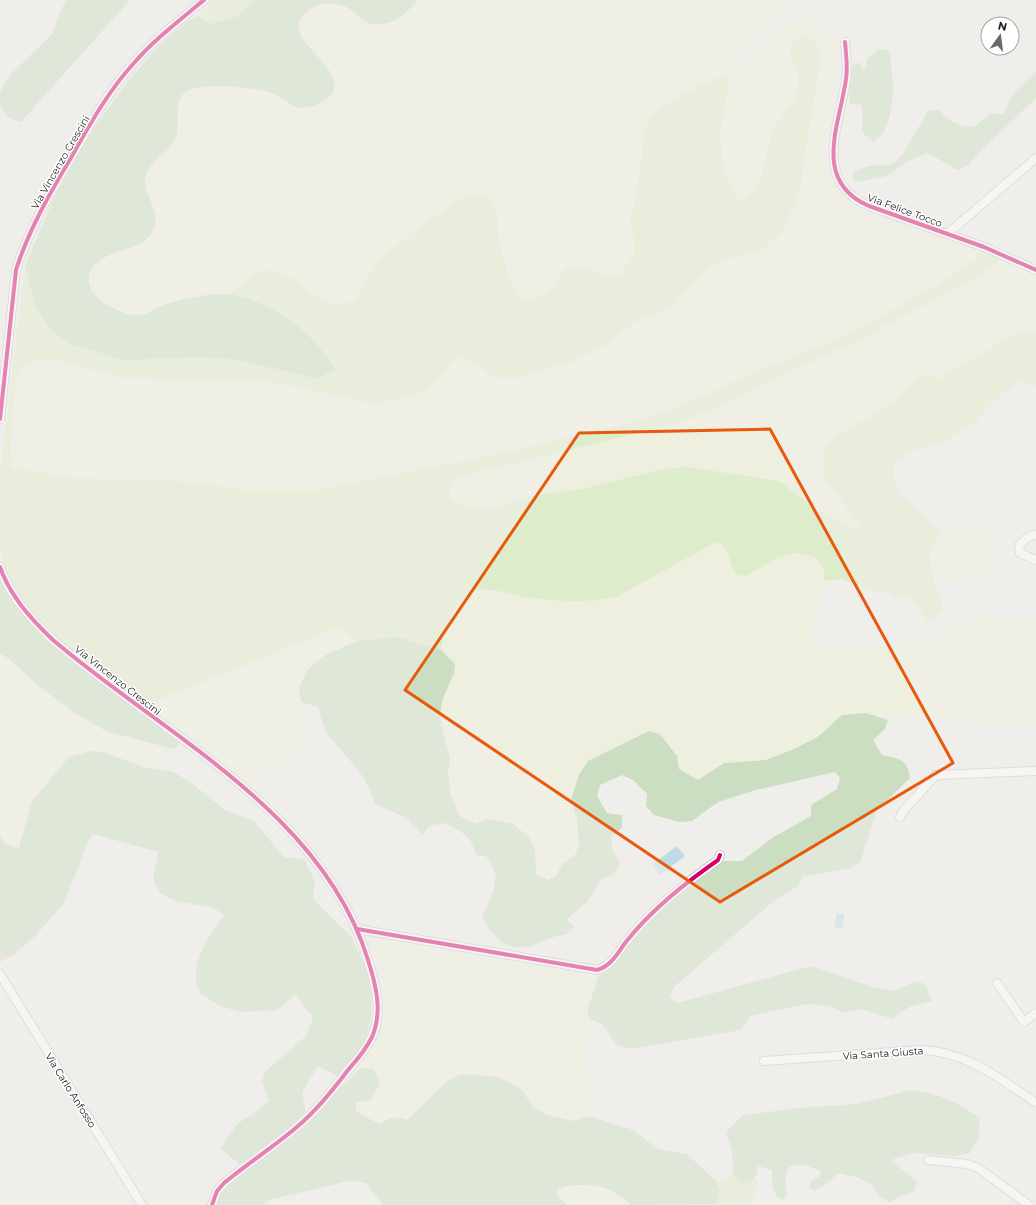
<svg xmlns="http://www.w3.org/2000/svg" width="1036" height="1205" font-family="Montserrat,sans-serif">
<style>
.construction{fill:#d9d9cd}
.farmland{fill:#efefdf}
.grass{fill:#ddeccb}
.forest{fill:#cbdec1}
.water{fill:#bfdbe3}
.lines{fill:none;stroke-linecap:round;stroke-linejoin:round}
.street-casing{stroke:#c9c8c7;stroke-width:10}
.street{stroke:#fdfcfc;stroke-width:8}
.cycleway-casing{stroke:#fff;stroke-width:6}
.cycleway{stroke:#d6006c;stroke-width:4}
.marked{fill:none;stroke:#e8590c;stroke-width:3;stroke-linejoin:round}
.labels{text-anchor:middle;stroke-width:3;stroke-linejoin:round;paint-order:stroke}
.street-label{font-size:10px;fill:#222;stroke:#fff}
</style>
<rect width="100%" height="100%" fill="#f0eeeb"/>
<path class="construction" d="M0 924 7 930 18 953 0 962Z"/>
<g class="farmland">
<path d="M418 0H802L790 7 747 49 734 69 738 71 751 64 777 30 792 22 811 20 824 23 837 38 839 49V72L828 112 825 138V159L829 176 846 203 900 225 977 252 976 260 934 287 846 336 746 376 675 409 625 424 480 458 317 490H249L178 481 73 478 12 467 10 453 14 389 21 367 31 360H57L118 377 242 381 279 383 310 389 435 381 451 362 462 357 476 364 494 377 604 346 635 322 675 304 713 265 735 256 758 253 806 143 816 89 789 50 799 82 796 95 773 130 758 182 753 193 747 199 742 200 731 192 724 167 721 131 728 86 704 84 677 98 652 117 646 126 634 206 630 222 634 239V252L628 264 619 275 609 277 578 266H568L542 298 530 302 520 300 515 292 501 249 497 229 369 276 358 295 351 302 340 305 316 298 299 282 253 275 239 289 228 295H207L166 304 140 316 126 314 99 299 89 285 88 278 91 268 99 261 112 253 139 245 146 240 144 177 147 169 164 155 177 133 178 103 182 95 191 89 222 85 271 93 281 98 334 79 326 66 300 33V20L308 10 324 4H343L351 7 363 20 371 24H381L396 19 410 10Z"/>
<path d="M999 259 1036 275V334L1018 332 941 378 920 376 895 402 840 434 842 501 862 528 853 530 816 509 779 481 769 478 625 480 560 493 527 497 490 510 465 505 451 500 449 493 451 483 462 476 675 424 709 411 782 375 855 342 979 276 992 268Z"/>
<path d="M973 526 985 531 997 544 988 549 984 556 990 572 937 588 930 555 931 547 938 536 942 531Z"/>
<path d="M716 542 723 545 728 550 731 566 746 576 778 557 799 553 815 557 824 568V581L811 640 815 649 880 647 910 643 942 631 974 614 1004 617 1036 616V727H981L937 717 866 713 842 715 819 736 794 749 766 760 724 763 698 780 678 769 677 756 660 734 571 799 577 820 579 845 575 855 562 864 556 876 548 880 536 874 535 849 529 837 489 819 476 824 460 816 451 795 448 774 450 759 440 717 442 701 454 673 455 664 441 650 442 636 452 613 472 592 489 590 531 598Z"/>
<path d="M334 629 343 630 357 641 346 647 299 689 305 720 311 740 255 782 244 780 146 705Z"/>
<path d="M0 654 8 658 40 687 75 713 106 731 167 748 144 767 103 752 90 751 32 801 19 849 4 843 0 835Z"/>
<path d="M371 937 598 976 587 1012 590 1019 584 1049 589 1116 574 1121 547 1115 533 1107 522 1090 499 1077 444 1084 406 1120 398 1117 390 1118 379 1124 357 1112 355 1103 371 1100 374 1070 361 1068 379 1031 382 1009V982L371 950Z"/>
<path d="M567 1185 603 1186 621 1194 631 1205H567L556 1195 558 1189Z"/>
</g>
<g class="grass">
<path d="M214 0H255L238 16 211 24 198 16Z"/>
<path d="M801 37C814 37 817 43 821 55L799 194 781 233 758 253 735 256 713 265 675 304 635 322 604 346 568 363 515 378 494 377 476 364 462 357 451 362 435 381 416 395 374 404 279 383 118 377 57 360H32L21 367 14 389 10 453 12 467 73 478 178 481 249 490H317L480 458 625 424 675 409 746 376 846 336 934 287 976 260 977 252 987 250 999 259 992 268 979 276 855 342 782 375 709 411 675 424 462 476 451 483 449 492 451 500 465 505 490 510 527 497 587 488 664 469 687 467 779 481 816 509 853 530 861 528 824 476V450L840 434 895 402 920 376 941 378 1018 332 1036 334V386L1022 381 1012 386 988 407 976 422 943 442 913 451 896 461 893 477 900 495 942 531C938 536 934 541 931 547 926 561 940 597 944 611L928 621 922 615 919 605 900 594 892 598 891 593 870 590 841 579 824 581V568L815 557 799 553 778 557 746 576 735 573C728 560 731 547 716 542L616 597C589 603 559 601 531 598 515 596 486 584 471 593 452 603 443 631 441 650L398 637 357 641 343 630 334 629 146 705 53 635 33 615 15 589 4 568 0 547V471L25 266 35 305 50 329 200 357 239 360 317 379 336 368C317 341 290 313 258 301 249 298 238 297 228 295 239 288 250 274 263 271 297 263 316 316 350 302 360 298 363 283 369 275 373 270 377 266 381 261 402 237 432 220 458 201 467 197 481 191 490 199 499 206 497 236 501 249 505 265 511 286 520 300 547 305 552 282 568 266H578L609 277 619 275 628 264 634 252V239L630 222 634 206 646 126C662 101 695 88 721 76L726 77C731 95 722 113 721 132 721 151 723 190 741 200 764 193 765 149 773 130 780 115 799 101 799 82 798 72 792 60 789 50L793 42Z"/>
<path d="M733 1173 739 1182 748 1184 755 1178 758 1183 750 1205H715L720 1191 716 1181 724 1182Z"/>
</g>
<g class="forest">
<path d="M66 0H130L21 122 8 118 0 105V92L9 76 53 33 58 17Z"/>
<path d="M255 0H418C408 13 389 28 371 24 353 19 354 0 323 4 310 7 295 17 300 33 305 50 346 74 331 95 325 102 312 108 302 108 293 108 283 98 274 94 256 87 210 83 192 89 170 95 182 121 176 137 170 153 144 165 145 180 145 197 161 213 154 229 151 235 145 242 138 245 130 249 120 250 112 254 90 263 79 280 99 299 108 306 130 318 141 315 150 313 158 307 166 304 179 300 194 297 207 295 261 289 308 326 336 369L317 379 239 360 200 357 123 360 70 344 50 329 35 305 25 266 53 200 89 135 127 82 162 43 189 20 198 16 211 24 238 16Z"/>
<path d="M879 49 889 50C893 75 897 107 884 131 882 135 877 139 873 142L862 132V105L850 104 849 75 853 65 860 62 862 70 865 69 867 58Z"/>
<path d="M1036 71V98L978 154 968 166 957 170 928 153 910 160 887 176 859 182 853 180V172L868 166 893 164 903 154 928 111 939 110C950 122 958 126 974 127L991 113 1003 114 1013 94Z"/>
<path d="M0 580C25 623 61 650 100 680 126 700 151 720 177 740L180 744 173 749 106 731 75 713 40 687 8 658 0 654Z"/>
<path d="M398 637 441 650 455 664 454 673 442 701 440 717 450 759 448 774 451 795 460 816 476 824 488 819 513 824 529 837 535 849 536 874 548 880 556 876 562 864 575 855 579 845 577 820 571 799 579 775 588 761 649 731 660 734 677 756 679 769 698 780 724 763 766 760 794 749 819 736 842 715 866 713 888 720 885 729 873 740 882 755C899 759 907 758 910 778L877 810 861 861 851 868 802 877 798 886 774 901 674 987 670 996 677 1003 811 966 873 987 895 991 915 981 926 984 932 1001 909 1007 892 1019 862 1009 844 1013 831 1006 807 1004 750 1016 741 1030 632 1049 617 1045 602 1024 590 1019 587 1012 598 976 609 971 641 927 707 870 724 861H742L772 838 811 816V805L837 789 840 778 835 772 756 790 718 802 692 821 679 822 654 815 646 806 647 794 633 780 622 775 600 785 597 796 607 813 622 815V828L611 837 613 852 621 863 613 875 602 879 587 902 567 919 574 927 566 935C552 936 546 940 534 945 508 954 492 938 482 917L493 892 496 874 486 856 476 855C471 834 462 833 445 823L429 826 423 835 404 817 374 803C370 777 344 756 329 736 323 727 321 717 318 707L301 702 299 688 307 670 325 655 357 641Z"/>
<path d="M90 751 103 752 144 767 174 772 194 785 225 810 254 821 284 857 304 859 315 881 313 899 351 937 367 969 372 992 371 1017 365 1044 338 1077 318 1066 302 1092 306 1113 255 1157 239 1164 220 1148 238 1123 253 1114 269 1101 262 1081 265 1072 307 1035 313 1017 295 995 277 1010 242 1012 222 1007 201 994C199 990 196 984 196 979 194 957 211 933 224 915L213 908 176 901 161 894 153 880 158 852 93 834 88 842 64 903 37 934 22 948 5 954 0 945V835L4 843 19 848 32 801 69 757Z"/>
<path d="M361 1068 374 1069 380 1083 371 1100 355 1103 357 1112 379 1124C390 1118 395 1115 407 1120L444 1084 460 1074 499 1077 522 1090 533 1107 547 1115 574 1121 589 1116 633 1130 658 1149 687 1154 716 1181 720 1191 716 1204 631 1205C612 1185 584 1180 558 1189L556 1195 567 1205H383L366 1183 353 1180 265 1201 264 1205H216L223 1191 316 1113Z"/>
<path d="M910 1090C940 1094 954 1100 980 1118L978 1140 968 1154 953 1156 913 1153 891 1160 917 1182 914 1192 899 1197 889 1202 878 1195 871 1184 856 1177 839 1173 825 1185 815 1191 809 1188 810 1182 820 1176V1171L803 1164 789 1167C780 1182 791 1188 784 1200L778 1198 772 1188V1170L758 1166 755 1178 748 1184 739 1182 733 1173 732 1151 726 1132 743 1115 800 1108 857 1104Z"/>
</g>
<g class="water">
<path d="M677 846 685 856 660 875 653 864Z"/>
<path d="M836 913 844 914 843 929 835 928Z"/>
</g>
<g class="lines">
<defs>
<g id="street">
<path d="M845 42C846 54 848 67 846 79 840 124 811 181 869 206L984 247 1036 270"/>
<path d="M947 234 1036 158"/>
<path d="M0 419 16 270C29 229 50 193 72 156 90 124 109 90 134 63 155 39 180 20 204 0"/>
<path d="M1036 535 1028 537 1019 545 1020 553 1036 560"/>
<path d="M0 567C10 596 31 619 53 640 164 735 323 812 368 960 376 985 383 1012 372 1037 366 1049 357 1060 348 1070 333 1090 317 1110 298 1126 275 1146 248 1163 224 1183L217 1191 212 1205"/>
<path d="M900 817 904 810 936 775 1036 771"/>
<path d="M357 929 597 970C611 966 617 954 625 943 651 910 684 884 718 860L720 855"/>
<path d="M0 974 142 1205"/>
<path d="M997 983 1024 1022 1036 1013"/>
<path d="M764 1061 921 1050C965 1051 1001 1079 1036 1103"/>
<path d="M928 1160 967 1164 978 1168 1029 1205"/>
</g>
</defs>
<use href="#street" class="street-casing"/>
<use href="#street" class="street"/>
<defs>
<g id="cycleway">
<path d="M845 42C846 54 848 67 846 79 840 124 811 181 869 206L984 247 1036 270"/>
<path d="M0 419 16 270C29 229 50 193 72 156 90 124 109 90 134 63 155 39 180 20 204 0"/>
<path d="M0 567C10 596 31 619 53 640 164 735 323 812 368 960 376 985 383 1012 372 1037 366 1049 357 1060 348 1070 333 1090 317 1110 298 1126 275 1146 248 1163 224 1183L217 1191 212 1205"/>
<path d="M357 929 597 970C611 966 617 954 625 943 651 910 684 884 718 860L720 855"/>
</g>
</defs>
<use href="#cycleway" class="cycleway-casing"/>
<use href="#cycleway" class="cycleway"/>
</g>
<path d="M0 0H1036V1205H0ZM770 429 953 763 720 902 405 690 579 433Z" fill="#f0eeeb" fill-opacity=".55" fill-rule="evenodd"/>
<path class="marked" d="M770 429 953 763 720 902 405 690 579 433Z"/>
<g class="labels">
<g class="street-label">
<text transform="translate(60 162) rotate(-60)" y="4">Via Vincenzo Crescini</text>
<text transform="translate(905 210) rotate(20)" y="4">Via Felice Tocco</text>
<text transform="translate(118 680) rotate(38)" y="4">Via Vincenzo Crescini</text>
<text transform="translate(883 1053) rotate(-4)" y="4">Via Santa Giusta</text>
<text transform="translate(71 1090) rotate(58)" y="4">Via Carlo Anfosso</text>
</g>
</g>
<g transform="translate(1000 36) rotate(14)"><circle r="19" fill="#ffffff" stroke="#a7a7a7"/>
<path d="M0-3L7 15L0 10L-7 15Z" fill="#6a6968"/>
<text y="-6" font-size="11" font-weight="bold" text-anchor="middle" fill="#222222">N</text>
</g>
</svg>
